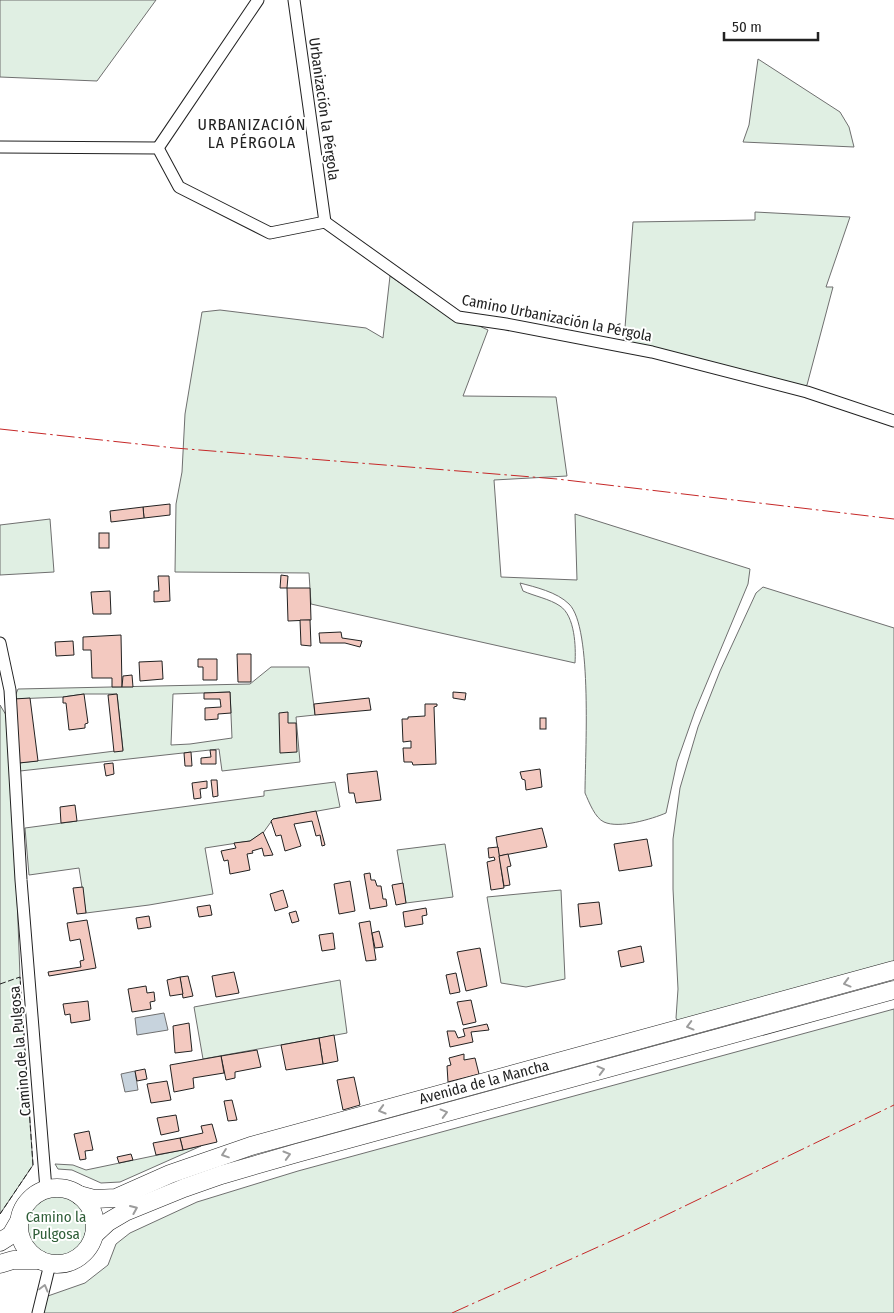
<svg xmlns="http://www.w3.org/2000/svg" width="894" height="1313" font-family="'Fira Sans Condensed',sans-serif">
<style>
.green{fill:#e0efe3;stroke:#6f6f6f;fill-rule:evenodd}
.water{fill:#c7d3dd;stroke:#6f6f6f}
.building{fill:#f3c9c0;stroke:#222}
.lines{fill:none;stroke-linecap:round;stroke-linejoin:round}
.street-casing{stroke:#222;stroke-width:13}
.primary-casing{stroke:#222;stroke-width:19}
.street{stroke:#fff;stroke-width:11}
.primary{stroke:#fff;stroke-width:18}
.fence{stroke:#222;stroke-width:1;stroke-dasharray:6 2.5;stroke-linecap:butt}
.power{stroke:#c62828;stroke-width:1;stroke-dasharray:18 4 2.5 4;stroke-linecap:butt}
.oneway{stroke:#9c9c9c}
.labels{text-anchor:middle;stroke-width:4;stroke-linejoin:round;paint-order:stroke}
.street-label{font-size:15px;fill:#222;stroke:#fff}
.park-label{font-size:15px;fill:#2f5e38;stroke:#fff}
.neighbourhood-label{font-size:16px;letter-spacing:1px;fill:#222;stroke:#fff}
</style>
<rect width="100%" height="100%" fill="#fff"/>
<g class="green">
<path d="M0 0H156L97 81 0 77Z"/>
<path d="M758 59 840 112 849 127 854 147 743 142 749 125Z"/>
<path d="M755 212 850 217 826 287H833L807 385 803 387 624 341 633 222 755 220Z"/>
<path d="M390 276 455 321 475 324 488 330 463 396 556 397 567 476 494 480 501 577 577 580 575 514 750 569 748 584 695 711 677 762 666 813C652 819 619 829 604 822 595 818 589 802 585 793 585 756 593 627 569 604 557 592 535 587 520 583L523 591C534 596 550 599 560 606 575 616 576 647 575 663L311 604 309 573 175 572 176 504 182 472 185 414 202 312 220 310 366 328 383 338Z"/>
<path d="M50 519 54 572 0 575V525Z"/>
<path d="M763 587 894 628V964L678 1022 676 1018 678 989 673 889V839L680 788 698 727 720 671 756 593Z"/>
<path d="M271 667H309L315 715 296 717 300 762 222 771 219 749 20 771 19 763 123 750 117 694H84L63 697 14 699 18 689 250 684ZM230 692 232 738 190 744 171 745 173 694Z"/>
<path d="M0 705 6 715 16 868 20 977 33 1165 0 1214Z"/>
<path d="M335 782 340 807 273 819 263 833 250 841 205 848 213 894 149 905 86 913 79 868 29 875 25 828 264 796V791Z"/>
<path d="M445 844 453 897 406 903 397 850Z"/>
<path d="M561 890 565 979 526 987 501 983 487 897Z"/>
<path d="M340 980 347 1033 203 1059 194 1007Z"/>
<path d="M894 1009V1313H41L45 1297 85 1283 108 1265 116 1244 130 1233 197 1202 298 1171Z"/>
<path d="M201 1146 120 1182 101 1183 72 1170 58 1169 55 1164 73 1165 86 1170Z"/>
<circle cx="56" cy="1225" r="31"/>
</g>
<g class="water">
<path d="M164 1013 168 1030 137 1035 135 1018Z"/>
<path d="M135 1071 138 1090 125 1092 121 1074Z"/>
</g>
<g class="building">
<path d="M170 504V515L144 518 143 507Z"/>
<path d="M143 507 144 518 111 522 110 511Z"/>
<rect x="99" y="533" width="10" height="15"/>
<path d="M281 575 288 576 287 588H280Z"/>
<path d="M158 576H169L170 601 154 602V591H159Z"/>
<path d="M287 588H310L311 620 288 621Z"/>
<path d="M110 591 111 614H93L91 592Z"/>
<path d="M300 620H310L311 646 301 645Z"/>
<path d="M341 632 342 638 362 641 360 647 345 643H320L319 633Z"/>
<path d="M121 635 122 687H112V678H92L91 650H83V637Z"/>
<path d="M73 641 74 655 56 656 55 642Z"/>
<path d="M237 654H251V682H238Z"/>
<path d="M198 659H217V680H203V667H198Z"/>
<path d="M162 661 163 679 140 681 139 662Z"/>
<path d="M132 675 133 687H122L123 676Z"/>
<path d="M230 692 231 713 218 714V719L205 720V708L221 707 220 699H204V693Z"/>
<path d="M453 692 466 693 465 700 453 698Z"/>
<path d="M84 694 88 723 85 724V728L69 730 66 703H63V697Z"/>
<path d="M117 694 123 751 114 752 108 695Z"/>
<path d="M30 698 38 761 19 763 14 699Z"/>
<path d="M369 698 371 710 315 715 314 704Z"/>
<path d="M425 704H437V706L434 707 436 764 413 765 412 762H404L403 748H411V741L403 742 402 719H408V717L425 716Z"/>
<path d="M288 712V723H296L297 752 280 753 279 713Z"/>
<rect x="540" y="718" width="6" height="11"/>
<path d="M210 750H216V764H201V758L211 757Z"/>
<path d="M191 752 192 766H185L184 753Z"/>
<path d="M113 763 114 774 106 776 104 764Z"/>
<path d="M540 769 542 787 526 790 525 780 522 779 520 772Z"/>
<path d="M377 771 381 800 356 803 354 793H349L347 774Z"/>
<path d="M211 780H217L218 796 213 797Z"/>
<path d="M207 781V788L200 789 201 798 194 799 192 783Z"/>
<path d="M75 805 77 821 61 823 60 807Z"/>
<path d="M316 811 325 845 322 846 320 835 316 836 312 821 294 824 301 846 285 851 281 835 276 836 271 821 273 819Z"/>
<path d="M542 828 547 847 499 856 496 837Z"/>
<path d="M263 832 273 855 264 856 262 848 252 851 253 853 247 854 250 870 230 874 228 860 224 861 221 851 236 848 234 843 250 841Z"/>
<path d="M647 839 652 866 619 871 614 844Z"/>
<path d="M498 847 504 888 491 890 487 862 495 860 494 857 489 858 488 848Z"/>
<path d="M508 854 511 866 507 867 510 885 504 886 499 856Z"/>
<path d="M370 873 371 880H375L377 886H381L383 899H386L387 906 370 909 364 874Z"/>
<path d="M350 881 355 911 339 914 334 884Z"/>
<path d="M403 883 406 903 396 905 392 885Z"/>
<path d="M83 887 86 913 77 914 73 888Z"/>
<path d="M283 890 288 907 275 911 270 894Z"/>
<path d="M599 902 602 924 580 927 578 904Z"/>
<path d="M210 905 212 915 199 917 197 907Z"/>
<path d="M426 908 427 915 422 916 423 924 405 927 403 912Z"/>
<path d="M296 911 299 921 292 923 289 913Z"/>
<path d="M149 916 151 927 138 929 136 918Z"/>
<path d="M87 920 96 968 49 976 48 972 81 967 80 961 84 960 80 939 70 941 67 923Z"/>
<path d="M370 921 376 960 366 961 359 923Z"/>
<path d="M379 931 383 947 375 948 372 933Z"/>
<path d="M333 933 335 949 322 951 319 935Z"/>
<path d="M641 946 644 962 621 967 618 951Z"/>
<path d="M480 948 487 986 466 991 457 952Z"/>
<path d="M234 972 239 993 216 997 212 976Z"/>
<path d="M456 973 460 992 450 994 446 975Z"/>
<path d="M188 976 193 996 183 998 180 977Z"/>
<path d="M180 977 183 994 170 996 167 980Z"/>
<path d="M146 986 147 993 154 992 155 1001 150 1002 151 1009 132 1012 128 989Z"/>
<path d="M471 1000 476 1022 463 1025 457 1002Z"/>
<path d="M88 1001 90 1020 71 1023 70 1014 65 1015 63 1004Z"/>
<path d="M189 1023 192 1051 175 1053 173 1026Z"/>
<path d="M487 1024 489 1030 471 1032 473 1042 450 1047 447 1031H455L458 1038 465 1036 463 1029Z"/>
<path d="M334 1035 338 1061 323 1064 319 1038Z"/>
<path d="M319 1038 323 1064 286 1070 281 1045Z"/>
<path d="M257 1050 261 1067 235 1072V1078L226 1080 221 1056Z"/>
<path d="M464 1054V1060L475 1058 479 1074 448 1082 447 1066 451 1065 449 1058Z"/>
<path d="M221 1056 224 1073 193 1078 194 1088 174 1092 170 1065Z"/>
<path d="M145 1069 147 1079 137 1081 135 1071Z"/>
<path d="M354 1077 360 1105 343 1110 337 1080Z"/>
<path d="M167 1081 171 1100 151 1103 147 1084Z"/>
<path d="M232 1100 237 1120 228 1121 224 1101Z"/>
<path d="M176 1115 179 1131 161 1135 157 1118Z"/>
<path d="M212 1124 217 1142 183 1150 180 1138 203 1133 201 1126Z"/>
<path d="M89 1131 93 1150 85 1151 86 1159 80 1160 74 1134Z"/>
<path d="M180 1138 183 1150 156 1155 153 1143Z"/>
<path d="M131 1154 133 1160 119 1163 117 1157Z"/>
</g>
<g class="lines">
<defs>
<g id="street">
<path d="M294 0 325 222"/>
<path d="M0 147 158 148 179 187 270 233 325 222 458 317 506 324 652 352 807 392 894 421"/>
<path d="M158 148 258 0"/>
<path d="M0 643 10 690 21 880 46 1189"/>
<path d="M38 1313 50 1264"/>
</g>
<g id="primary">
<circle cx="57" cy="1226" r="38"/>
<path d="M79 1195 94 1199 116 1198 170 1174 251 1146 894 970"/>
<path d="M94 1235 108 1222 125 1212 184 1188 221 1175 297 1153 894 990"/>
<path d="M0 1242 11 1235 18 1223"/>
<path d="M0 1264 13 1260H40"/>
</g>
</defs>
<use href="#street" class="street-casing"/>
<use href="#primary" class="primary-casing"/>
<use href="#street" class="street"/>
<use href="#primary" class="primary"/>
<path class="fence" d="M0 984 20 977 33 1165 0 1214"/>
<g class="power">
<path d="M0 429 175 448 557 479 894 519"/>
<path d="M452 1313 631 1232 894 1105"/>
</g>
</g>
<defs><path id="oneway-chevron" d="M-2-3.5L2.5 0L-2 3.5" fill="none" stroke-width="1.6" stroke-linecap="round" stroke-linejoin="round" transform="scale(1.25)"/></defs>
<g class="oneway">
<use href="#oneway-chevron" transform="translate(847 983) rotate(165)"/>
<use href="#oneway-chevron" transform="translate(690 1026) rotate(165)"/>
<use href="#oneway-chevron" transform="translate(601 1070) rotate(-15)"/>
<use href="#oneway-chevron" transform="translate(382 1110) rotate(164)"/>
<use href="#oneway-chevron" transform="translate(444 1113) rotate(-15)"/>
<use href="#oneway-chevron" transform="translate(225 1154) rotate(161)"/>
<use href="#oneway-chevron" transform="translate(287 1155) rotate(-16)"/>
<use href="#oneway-chevron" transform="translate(134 1209) rotate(-23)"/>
<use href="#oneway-chevron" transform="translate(44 1288) rotate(-75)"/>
</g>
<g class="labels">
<g class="street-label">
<text transform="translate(324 109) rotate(82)" y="5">Urbanización la Pérgola</text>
<text transform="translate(557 318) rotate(11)" y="5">Camino Urbanización la Pérgola</text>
<text transform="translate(20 1051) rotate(-95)" y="5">Camino de la Pulgosa</text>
<text transform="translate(484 1082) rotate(-15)" y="5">Avenida de la Mancha</text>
</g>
<g class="park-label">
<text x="56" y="1222">Camino la<tspan x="56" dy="17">Pulgosa</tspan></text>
</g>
<g class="neighbourhood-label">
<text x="252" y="130">URBANIZACIÓN<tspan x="252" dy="18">LA PÉRGOLA</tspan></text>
</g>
</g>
<path d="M724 32v8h94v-8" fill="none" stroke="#222222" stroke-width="2.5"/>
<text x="732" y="32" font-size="15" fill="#222222" stroke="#ffffff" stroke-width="4" paint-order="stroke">50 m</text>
</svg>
